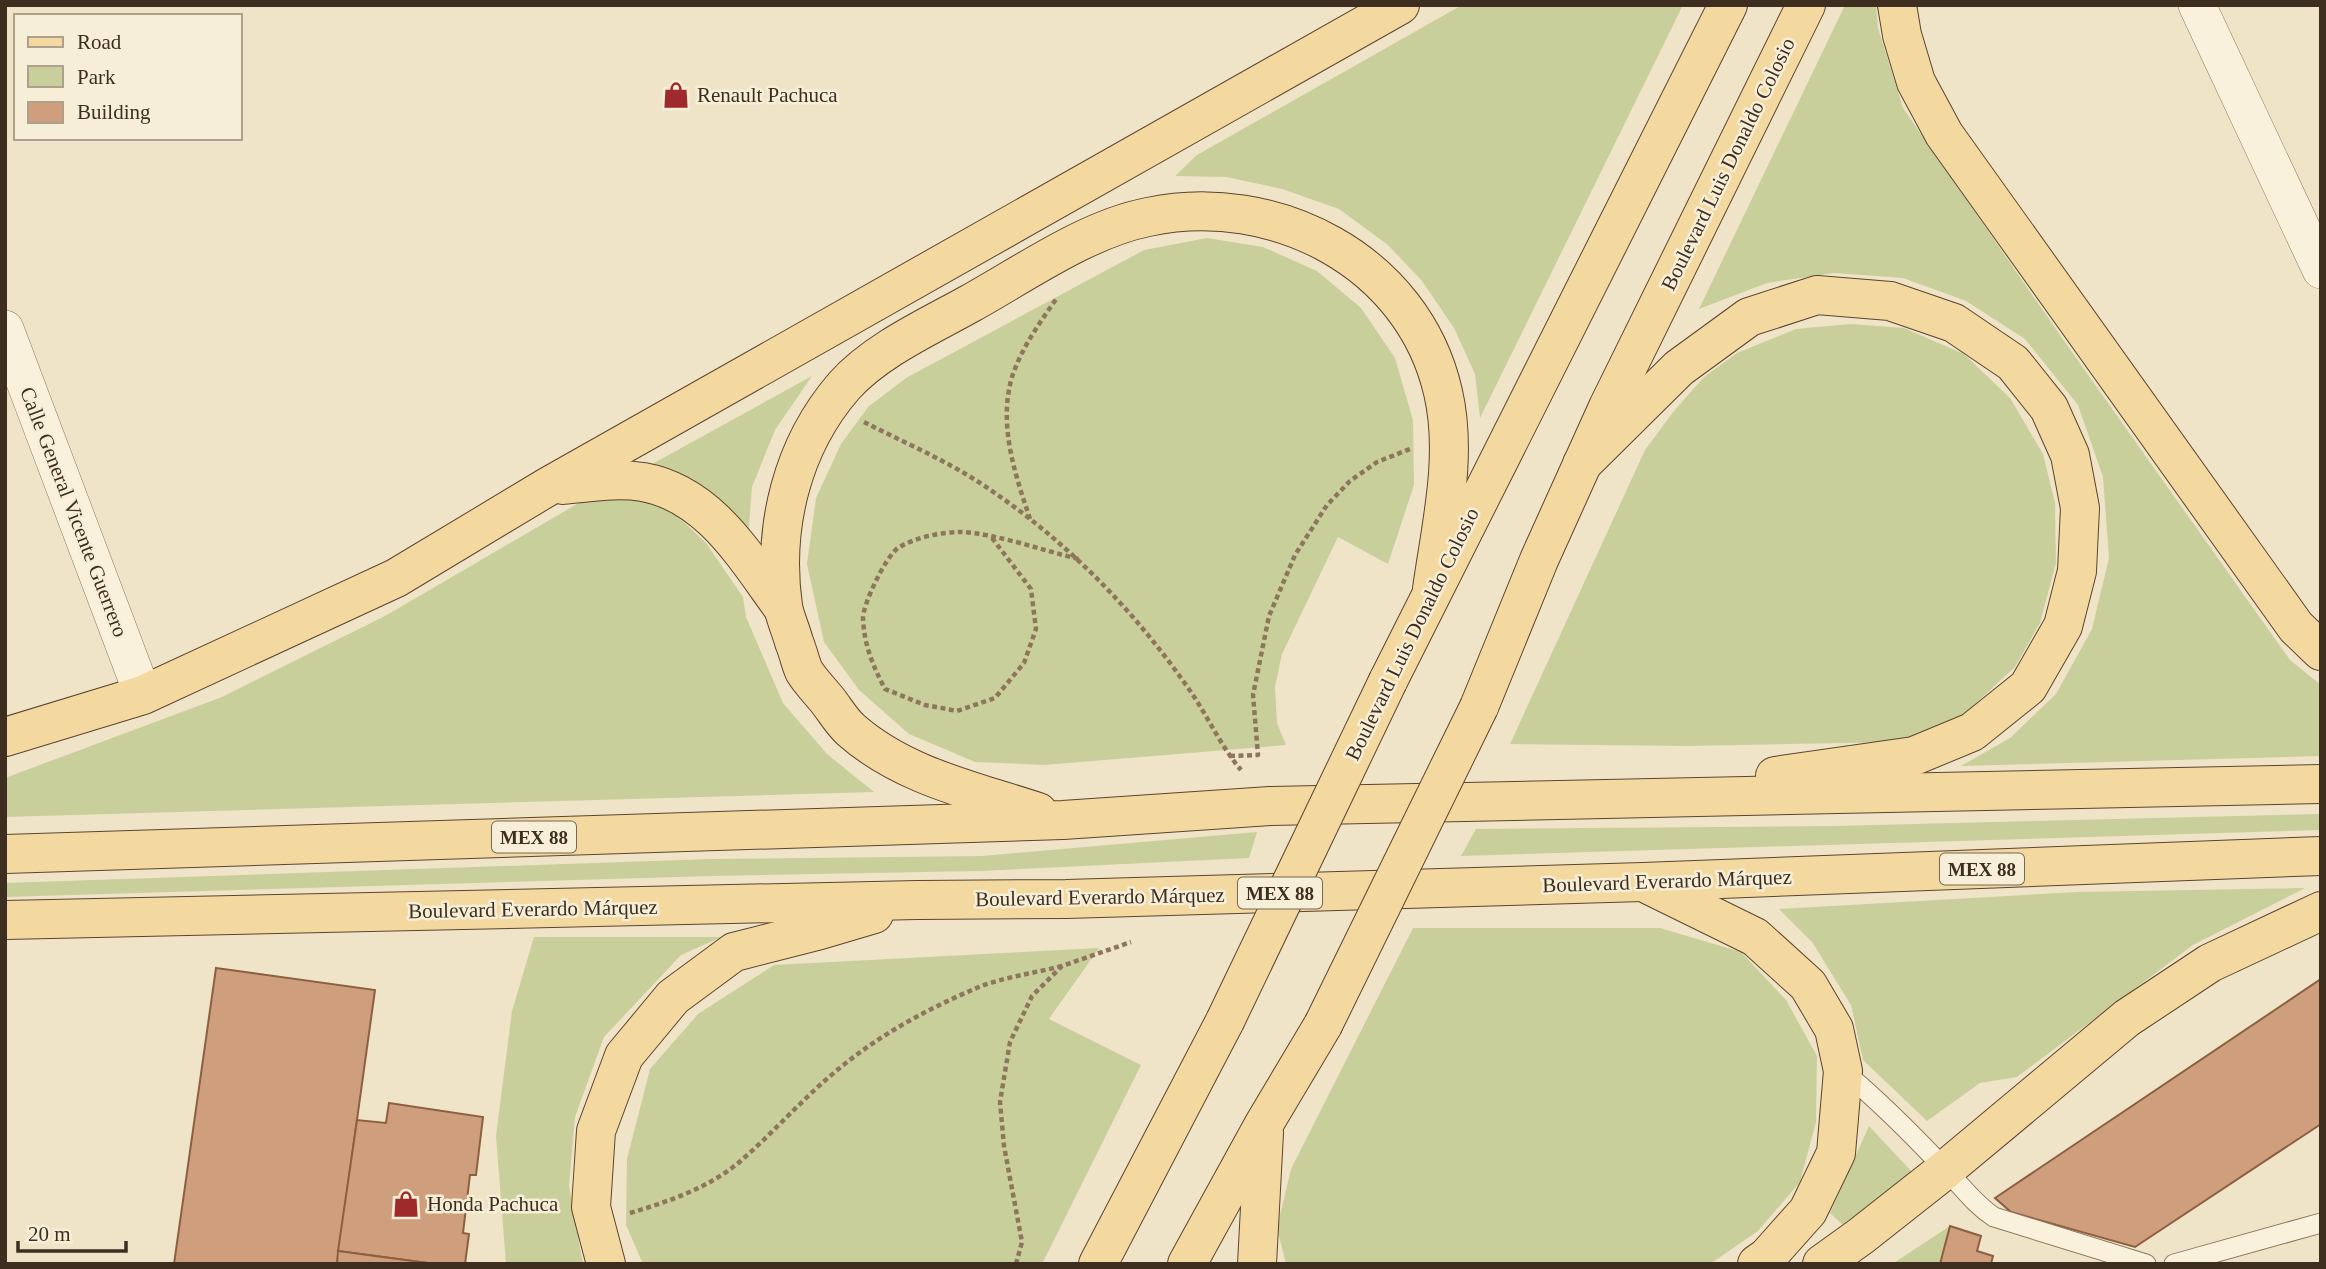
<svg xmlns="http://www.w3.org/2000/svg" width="2326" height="1269" font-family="Georgia,serif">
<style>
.green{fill:#c9cf9b}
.building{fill:#cf9f7d;stroke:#8d5f41;stroke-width:2}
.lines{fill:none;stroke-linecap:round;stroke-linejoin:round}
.lane-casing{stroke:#8d765c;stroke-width:21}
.street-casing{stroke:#8d765c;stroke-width:38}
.primary-casing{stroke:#5b4430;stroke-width:40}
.path{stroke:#8d765c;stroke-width:4.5;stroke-dasharray:5 3.5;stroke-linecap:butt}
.lane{stroke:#faf1dc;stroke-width:19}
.street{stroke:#faf1dc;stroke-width:37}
.primary{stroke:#f3d9a0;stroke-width:38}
.primary-bridge-casing{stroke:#5b4430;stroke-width:40;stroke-linecap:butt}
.primary-bridge{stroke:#f3d9a0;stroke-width:38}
.labels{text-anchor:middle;stroke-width:5;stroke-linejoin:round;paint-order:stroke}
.shield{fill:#f7eed8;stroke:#756857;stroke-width:2}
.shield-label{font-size:19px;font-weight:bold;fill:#3d2e20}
.poi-label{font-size:21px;fill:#3d2e20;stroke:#f7eed8;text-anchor:start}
.street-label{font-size:21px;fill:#3d2e20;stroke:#f7eed8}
</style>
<rect width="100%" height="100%" fill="#f0e4c8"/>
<g class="green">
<path d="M1462 5H1683L1480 418 1475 374 1454 328 1422 281 1388 245 1339 209 1282 189 1226 177 1175 176 1197 155Z"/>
<path d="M1845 5H1876L1878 28 1903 108 2062 338 2290 660 2321 685V756L1961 766 2010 738 2056 694 2092 629 2109 558 2103 477 2078 405 2025 339 1966 301 1903 278 1834 273 1767 283 1699 309Z"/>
<path d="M1207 238 1263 247 1317 271 1361 308 1395 358 1413 420 1414 485 1388 564 1338 537 1282 654 1275 687 1277 723 1286 745 1044 765 975 762 909 734 859 690 824 642 807 564 816 498 841 444 868 407 906 378 1144 250Z"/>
<path d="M1851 324 1904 328 1964 354 2010 398 2043 454 2055 503 2056 563 2040 623 2015 667 1961 717 1896 742 1689 746 1510 744 1645 450 1674 411 1704 377 1737 353 1796 329Z"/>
<path d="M812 376 775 430 752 487 748 539 643 469Z"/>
<path d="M619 496 671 510 706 543 743 597 746 617 783 703 827 754 874 792 5 817V778L222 697 385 616 582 501Z"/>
<path d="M2321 814V830L1461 856 1476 829 1833 826Z"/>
<path d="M1257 832 1249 858 980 871 712 876 5 897V883L710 859 981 856Z"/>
<path d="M2305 888 2193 945 2017 1077 1980 1083 1927 1121 1863 1060 1851 1005 1812 942 1779 909 2077 892Z"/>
<path d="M1413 928H1660L1741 952 1786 1000 1817 1056 1816 1122 1800 1182 1758 1231 1710 1264H1286L1277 1228 1291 1169Z"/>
<path d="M534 937H722L681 955 604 1037 575 1117 569 1186 583 1264H506L496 1136 512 1011Z"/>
<path d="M1099 948 1049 1019 1141 1065 1042 1264H643L626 1225 627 1159 650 1069 698 1014 774 965Z"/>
<path d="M1869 1126 1912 1172 1843 1225 1830 1213Z"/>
<path d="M1950 1226 1940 1264H1892Z"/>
</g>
<g class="building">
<path d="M216 968 375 990 337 1264H174Z"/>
<path d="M2321 979V1124L2135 1247 2011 1212 1995 1198Z"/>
<path d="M389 1103 483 1117 476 1175H470L463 1233 469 1234 465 1264H435L338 1251 357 1120 386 1123Z"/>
<path d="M1950 1226 1981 1236 1977 1251 1993 1256 1991 1264H1940Z"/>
<path d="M338 1251 435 1264H337Z"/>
</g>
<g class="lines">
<defs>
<g id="lane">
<path d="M1843 1071C1879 1101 1912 1134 1944 1168 1961 1185 1974 1204 1994 1217L2146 1264"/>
<path d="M2174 1264 2321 1223"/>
</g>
<g id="street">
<path d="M2197 5 2321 270"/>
<path d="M5 329 143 695"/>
</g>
<g id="primary">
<path d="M1897 5 1902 35 1916 82 1944 134 2296 627 2321 651"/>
<path d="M1582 464 1679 368 1749 317 1817 295 1890 301 1954 323 2013 363 2049 408 2070 455 2080 508 2077 571 2063 626 2028 687 1972 732 1914 756 1775 776"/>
<path d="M563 485C589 482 617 478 643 482 710 494 746 558 783 608"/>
<path d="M1388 681 1728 5"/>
<path d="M1479 707 1539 560 1608 407 1806 5"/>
<path d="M5 737 143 695 396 578 549 486 1400 5"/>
<path d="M1038 812C974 791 903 776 851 730 842 722 835 710 828 701 820 691 810 681 804 671 800 662 798 651 794 642 791 630 785 618 783 606 772 527 792 446 844 386 876 350 930 326 971 303 1025 273 1087 229 1148 217 1274 190 1413 261 1443 392 1458 456 1441 525 1432 589"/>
<path d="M5 854 1063 820 1270 806 2321 784"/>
<path d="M1649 885 1755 937 1808 985 1834 1029 1843 1071 1836 1153 1808 1211 1767 1257 1757 1264"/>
<path d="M5 920 917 900 1066 899 1643 882 2321 856"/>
<path d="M606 1264 591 1207 596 1131 624 1056 673 997 734 952 820 930 874 914"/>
<path d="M1098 1264 1225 1021"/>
<path d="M1187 1264 1264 1124 1323 1025"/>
<path d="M1257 1264 1264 1133"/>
<path d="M1822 1264 1861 1236 1946 1169 2127 1018 2210 963 2321 911"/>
</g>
</defs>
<use href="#lane" class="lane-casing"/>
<use href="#street" class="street-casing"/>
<use href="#primary" class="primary-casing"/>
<g class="path">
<path d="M864 422C901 441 941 458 977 481 1060 535 1129 604 1186 685 1206 712 1219 744 1241 770"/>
<path d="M1030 519C1015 474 998 425 1012 377 1021 349 1040 322 1057 298"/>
<path d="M992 538 1031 589 1036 629 1024 663 995 698 957 711 925 705 885 689C873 666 864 645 863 618 863 604 886 556 898 548 913 538 941 532 960 532 995 533 1044 551 1079 559"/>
<path d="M1230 756 1258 755 1253 695 1269 616 1295 555 1327 505 1350 481 1377 462 1410 449"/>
<path d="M630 1213C670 1201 712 1187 744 1158 777 1129 806 1095 841 1067 881 1034 931 1007 979 987 1004 977 1035 973 1062 966"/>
<path d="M1016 1264 1022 1242 1004 1146 1000 1102 1010 1042 1032 996 1062 966 1131 942"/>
</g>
<use href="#lane" class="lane"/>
<use href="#street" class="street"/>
<use href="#primary" class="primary"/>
<defs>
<g id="primary-bridge">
<path d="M1225 1021 1388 681"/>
<path d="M1323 1025 1479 707"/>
</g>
</defs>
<use href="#primary-bridge" class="primary-bridge-casing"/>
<use href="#primary-bridge" class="primary-bridge"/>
</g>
<defs>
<symbol id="shop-bare" viewBox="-9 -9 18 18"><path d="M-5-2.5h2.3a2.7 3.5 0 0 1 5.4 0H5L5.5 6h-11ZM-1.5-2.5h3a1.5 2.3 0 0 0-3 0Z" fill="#9e2a2b" stroke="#f7eed8" stroke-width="2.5" paint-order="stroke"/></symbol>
</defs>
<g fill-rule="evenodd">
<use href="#shop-bare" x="657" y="76" width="38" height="38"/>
<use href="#shop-bare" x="387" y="1185" width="38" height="38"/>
</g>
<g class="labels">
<g class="shield">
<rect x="492" y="821.5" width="84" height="31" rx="5"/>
<rect x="1940" y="853.5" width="84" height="31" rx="5"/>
<rect x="1238" y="877.5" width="84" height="31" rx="5"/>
</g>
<g class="shield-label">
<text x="534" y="844">MEX 88</text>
<text x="1982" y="876">MEX 88</text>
<text x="1280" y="900">MEX 88</text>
</g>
<g class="poi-label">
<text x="697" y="102">Renault Pachuca</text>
<text x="427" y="1211">Honda Pachuca</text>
</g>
<g class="street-label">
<text transform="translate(1728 164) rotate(-64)" y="7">Boulevard Luis Donaldo Colosio</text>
<text transform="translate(74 512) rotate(69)" y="7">Calle General Vicente Guerrero</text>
<text transform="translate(1412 634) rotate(-64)" y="7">Boulevard Luis Donaldo Colosio</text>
<text transform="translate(1667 881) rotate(-2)" y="7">Boulevard Everardo Márquez</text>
<text transform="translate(1100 897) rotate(-1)" y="7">Boulevard Everardo Márquez</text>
<text transform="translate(533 909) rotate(-1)" y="7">Boulevard Everardo Márquez</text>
</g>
</g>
<rect width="2326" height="1269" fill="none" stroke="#3d2e20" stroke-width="14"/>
<rect x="14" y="14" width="228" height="126" fill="#f7eed8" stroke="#ada18e" stroke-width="2"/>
<rect x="28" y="37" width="35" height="10" fill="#f3d9a0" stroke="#ada18e" stroke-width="2"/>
<text x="77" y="49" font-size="21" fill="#3d2e20">Road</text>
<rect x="28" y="66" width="35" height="21" fill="#c9cf9b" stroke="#ada18e" stroke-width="2"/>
<text x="77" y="84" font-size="21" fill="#3d2e20">Park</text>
<rect x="28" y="102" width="35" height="21" fill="#cf9f7d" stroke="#ada18e" stroke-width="2"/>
<text x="77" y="119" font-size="21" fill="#3d2e20">Building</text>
<path d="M18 1241v10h108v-10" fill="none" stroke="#3d2e20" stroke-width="3.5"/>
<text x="28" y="1241" font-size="21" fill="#3d2e20" stroke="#f7eed8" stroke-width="5" paint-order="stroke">20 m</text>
</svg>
